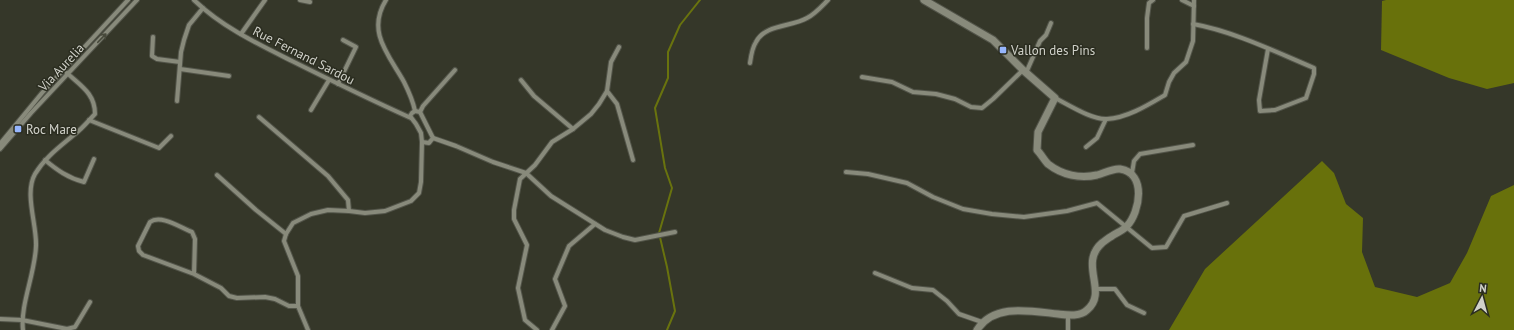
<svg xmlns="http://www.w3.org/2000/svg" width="1514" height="330" font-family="'PT Sans',sans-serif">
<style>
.forest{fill:#68710b}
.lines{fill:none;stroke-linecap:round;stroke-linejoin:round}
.stream{stroke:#69730e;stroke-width:2}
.minor-casing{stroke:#525449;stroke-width:6}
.tertiary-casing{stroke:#525449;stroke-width:9}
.minor{stroke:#888a7b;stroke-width:4}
.tertiary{stroke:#888a7b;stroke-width:7}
.oneway{stroke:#47493b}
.poi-dot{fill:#96b6fd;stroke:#2b2d20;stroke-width:1.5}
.labels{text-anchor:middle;stroke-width:3;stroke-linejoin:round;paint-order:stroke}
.poi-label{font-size:13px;fill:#d1d2ca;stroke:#2b2d20;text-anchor:start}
.street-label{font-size:13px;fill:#d1d2ca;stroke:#2b2d20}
</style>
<rect width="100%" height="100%" fill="#353729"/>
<g class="forest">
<path d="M1386 0H1514V83L1487 89 1449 78 1381 50 1382 1Z"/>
<path d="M1322 161 1334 173 1346 204 1363 218 1362 252 1375 287 1417 297 1450 283 1467 253 1491 196 1514 185V330H1169L1205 269Z"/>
</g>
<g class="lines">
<path class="stream" d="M667 330 675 311 667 267 659 233 672 188 665 168 655 108 668 78V52L680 25 700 0"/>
<defs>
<g id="minor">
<path d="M194 0C222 27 258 44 292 61 332 81 371 100 411 118"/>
<path d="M300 0 310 2"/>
<path d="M386 0C366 32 389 55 404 82 409 92 413 101 415 111"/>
<path d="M1182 0 1194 6"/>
<path d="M1193 24C1233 31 1276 52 1314 68V74L1306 98 1275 110 1260 111 1259 100 1268 49"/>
<path d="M241 34 265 0"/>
<path d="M153 37 152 56 157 59 180 62"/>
<path d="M1147 48V18L1149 3 1153 0"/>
<path d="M750 63C751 56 752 48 756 42 765 24 792 27 807 18 815 14 822 6 828 0"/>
<path d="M180 69 229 76"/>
<path d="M1026 73 1040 41 1046 35 1051 23"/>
<path d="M862 77 892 82 913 92 936 94 955 99 971 107 982 108 993 99 1023 70"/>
<path d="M521 80 534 96 573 129"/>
<path d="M338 84 356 47 343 40"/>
<path d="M607 91 617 104 633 160"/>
<path d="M1055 98C1069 105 1092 120 1107 119 1127 118 1148 105 1165 95L1169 82 1174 73 1186 62 1193 41 1194 0"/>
<path d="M177 101 181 52 184 40 189 25 203 8"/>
<path d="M311 110 329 80"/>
<path d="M415 111 420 112 433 138 429 143 422 142 421 133 416 124 410 116 412 113Z"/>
<path d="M420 112 423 106 455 70"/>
<path d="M259 117 328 176 348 200 349 211"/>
<path d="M89 120 159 148 171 136"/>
<path d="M433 138 456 146 493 162 526 173 551 196 605 230 623 237 635 240 675 232"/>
<path d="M0 144 42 93 128 0"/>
<path d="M1086 147 1097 138 1106 119"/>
<path d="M0 149 31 113 137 0"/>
<path d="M45 160C57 170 68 178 84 182L94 159"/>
<path d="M846 172 868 174 907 183 933 197 963 209 992 214 1024 217 1067 211 1097 203 1152 248 1166 247 1184 216 1227 203"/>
<path d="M1132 173 1134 161 1140 154 1193 145"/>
<path d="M217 175 256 210 286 234"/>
<path d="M875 273 912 288 933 290 947 301 959 314 982 322"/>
<path d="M194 274 143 255 139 251 138 246 150 222C161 214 181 228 192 232L195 239 194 274 221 288 229 296 237 298 265 297 275 299 289 306H298"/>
<path d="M1096 289H1115L1127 305 1144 313"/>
<path d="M1068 315V330"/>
<path d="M0 319 22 320 67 329 75 327 90 302"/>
<path d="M23 330C20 305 35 274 36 246 37 225 24 193 35 174 45 157 61 146 76 133 83 128 89 120 95 114 95 91 77 84 63 69"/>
<path d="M308 330 298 306V276L284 241 286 234 293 223 311 214 328 210 349 211 365 213 385 211 411 201 419 193 421 182 422 142"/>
<path d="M537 330 525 320 518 288 527 245 514 219V210L520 179 535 165 552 142 573 129 591 114 599 104 607 91 611 62 619 47"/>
<path d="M552 330 565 306 555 279 569 246 595 224"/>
</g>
<path id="tertiary" d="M924 0 993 40 1023 70 1055 98 1038 132 1037 150C1041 154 1044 160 1048 164 1062 175 1080 179 1097 175 1104 173 1114 168 1120 169 1147 173 1140 212 1127 226 1124 230 1116 233 1112 236 1108 238 1105 241 1102 243 1078 264 1109 292 1087 310 1080 317 1067 315 1058 314 1030 311 994 303 977 330"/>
</defs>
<use href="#minor" class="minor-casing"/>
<use href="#tertiary" class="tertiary-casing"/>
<use href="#minor" class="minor"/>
<use href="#tertiary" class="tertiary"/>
</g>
<defs><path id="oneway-shaft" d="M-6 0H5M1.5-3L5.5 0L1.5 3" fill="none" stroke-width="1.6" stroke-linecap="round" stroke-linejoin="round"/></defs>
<use class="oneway" href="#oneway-shaft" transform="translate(102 38) rotate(-46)"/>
<g class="poi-dot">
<rect x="999" y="46" width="8" height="8" rx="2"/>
<rect x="14" y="125" width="8" height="8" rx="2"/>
</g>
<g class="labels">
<g class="poi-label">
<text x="1011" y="55">Vallon des Pins</text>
<text x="26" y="134">Roc Mare</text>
</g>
<g class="street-label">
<text transform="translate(304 55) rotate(27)" y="5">Rue Fernand Sardou</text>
<text transform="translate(61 67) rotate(-47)" y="5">Via Aurelia</text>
</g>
</g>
<g transform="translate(1482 298) rotate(6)" stroke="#2b2d20" stroke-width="3" paint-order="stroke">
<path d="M0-3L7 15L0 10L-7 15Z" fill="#d1d2ca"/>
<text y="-6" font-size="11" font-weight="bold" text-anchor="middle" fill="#d1d2ca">N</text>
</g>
</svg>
